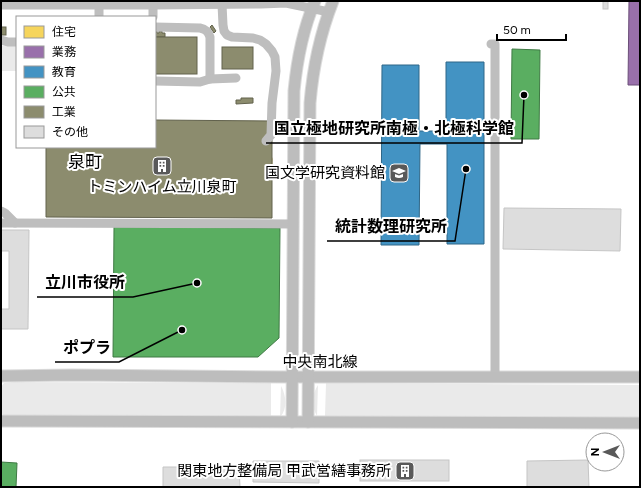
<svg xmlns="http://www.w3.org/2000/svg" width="641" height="488" font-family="Figtree,'Noto Sans JP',sans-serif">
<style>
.green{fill:#eaeaea}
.homes{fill:#f6d55c;stroke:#ac9540;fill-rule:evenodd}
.offices{fill:#9970ab;stroke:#6b4e78}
.schools{fill:#4393c3;stroke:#2f6788}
.public{fill:#5aae61;stroke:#3f7a44}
.industry{fill:#8c8c6e;stroke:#62624d}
.building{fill:#ddd;stroke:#c5c5c5}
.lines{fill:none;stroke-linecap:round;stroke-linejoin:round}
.major-casing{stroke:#dbdbdb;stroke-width:13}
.minor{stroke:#bebebe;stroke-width:9}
.major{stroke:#bdbdbd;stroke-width:11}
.labels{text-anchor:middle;stroke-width:4;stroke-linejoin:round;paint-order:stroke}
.poi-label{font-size:15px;fill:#000;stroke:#fff;text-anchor:end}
.street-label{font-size:15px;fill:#000;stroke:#fff}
.quarter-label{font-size:17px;fill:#000;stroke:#fff}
.leader{fill:none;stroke:#000;stroke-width:1.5}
.callout-dot{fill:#000;stroke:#fff;stroke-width:1.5}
.callout-label{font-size:16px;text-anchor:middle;font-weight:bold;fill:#000;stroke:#fff;stroke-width:4;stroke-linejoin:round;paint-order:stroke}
</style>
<rect width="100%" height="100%" fill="#fff"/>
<g class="green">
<rect x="2" y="46" width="15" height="25"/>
<path d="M13 382 271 383V418L8 417 3 415 1 412V387L4 383Z"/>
<path d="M326 383 640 385V418L325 416Z"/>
<path d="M318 385 317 416C311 406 312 394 318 385Z"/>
<path d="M281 386C286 395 288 409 280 417Z"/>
</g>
<path class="homes" d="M168 127 264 128 272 159 271 186 264 185V196L168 195V182L152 179V194H56V187H53L54 173H152L153 148 54 147H155V143L168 140ZM171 147H261V174L171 173Z"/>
<path class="offices" d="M629 1H640V85H628Z"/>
<path class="schools" d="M446 62H484V244H447V144H420L419 245H381L382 65H419V131H446Z"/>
<g class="public">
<path d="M512 49 540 50 539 139H511Z"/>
<path d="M114 227 280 228 279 338 258 357H113Z"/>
<path d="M1 462 17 463 16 487H1Z"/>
</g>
<g class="industry">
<path d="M212 25 216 31 214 33 210 27Z"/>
<rect x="1" y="27" width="5" height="8"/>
<path d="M155 30H157V33H159V31H162V33H165V37H155Z"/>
<rect x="155" y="37" width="42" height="37"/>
<rect x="222" y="47" width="31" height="22"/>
<path d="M241 98H253V103L236 104V100H241Z"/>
<path d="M155 120 272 121V218L46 217V147H155Z"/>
</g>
<g class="building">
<rect x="603" y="1" width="5" height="8"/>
<path d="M504 208 621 209 620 251 503 249Z"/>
<path d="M1 230H29L28 329H1V309H9V251H1Z"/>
<rect x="360" y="460" width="89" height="21"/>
<path d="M588 460 589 487H527V461Z"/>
<path d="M253 461H319V483L253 482Z"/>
<path d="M163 467H239L240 487H163Z"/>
</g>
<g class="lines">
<defs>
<g id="major">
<path d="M1 376 72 375 292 377H640"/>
<path d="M1 421 640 423"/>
<path d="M292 422 294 91C297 60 303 29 315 1"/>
<path d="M308 422 310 103C313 67 320 34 333 1"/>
</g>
</defs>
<use href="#major" class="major-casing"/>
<g class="minor">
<path d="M222 4 223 25 224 31 227 35 232 37 253 38 260 40 266 44 272 51 275 57 276 71 272 103 271 135 266 141"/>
<path d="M1 5H153L261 4 286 3 329 12"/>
<path d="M99 17V5"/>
<path d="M153 17V5"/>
<path d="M155 27 200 28C205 29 208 31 210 37V79"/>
<path d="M1 40 8 42H17"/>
<path d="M491 44H495V377"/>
<path d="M155 81 200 82 210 79 236 78"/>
<path d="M1 211 5 213 15 223"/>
<path d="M1 223 293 224"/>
</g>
<use href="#major" class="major"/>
</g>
<defs>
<symbol id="building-square" viewBox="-11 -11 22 22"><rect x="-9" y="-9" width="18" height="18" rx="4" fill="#595959" stroke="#fff"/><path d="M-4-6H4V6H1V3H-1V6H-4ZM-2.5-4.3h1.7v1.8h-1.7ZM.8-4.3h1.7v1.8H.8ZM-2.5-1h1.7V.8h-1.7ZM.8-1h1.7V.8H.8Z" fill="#fff"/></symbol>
<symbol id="university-square" viewBox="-11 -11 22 22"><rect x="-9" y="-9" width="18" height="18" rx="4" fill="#595959" stroke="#fff"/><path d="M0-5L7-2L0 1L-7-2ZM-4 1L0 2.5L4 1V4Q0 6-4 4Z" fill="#fff"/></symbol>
</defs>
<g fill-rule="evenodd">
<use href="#building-square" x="151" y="155" width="22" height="22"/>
<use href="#university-square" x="388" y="162" width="22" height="22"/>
<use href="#building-square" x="394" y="460" width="22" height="22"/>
</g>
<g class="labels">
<g class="poi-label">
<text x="385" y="178">国文学研究資料館</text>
<text x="162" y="192" text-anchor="middle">トミンハイム立川泉町</text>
<text x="391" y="476">関東地方整備局 甲武営繕事務所</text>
</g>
<g class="street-label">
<text x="320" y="367">中央南北線</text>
</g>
<g class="quarter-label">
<text x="85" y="168">泉町</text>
</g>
</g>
<path class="leader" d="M524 95L522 143H266M466 169L455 241H327M197 283L133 297H37M182 330L119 362H55"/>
<g class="callout-dot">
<circle cx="524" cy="95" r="4"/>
<circle cx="466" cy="169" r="4"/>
<circle cx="197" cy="283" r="4"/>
<circle cx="182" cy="330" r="4"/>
</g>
<g class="callout-label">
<text x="394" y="134">国立極地研究所南極・北極科学館</text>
<text x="391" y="232">統計数理研究所</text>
<text x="85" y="288">立川市役所</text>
<text x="87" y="353">ポプラ</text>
</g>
<rect width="641" height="488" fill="none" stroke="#000000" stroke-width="4"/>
<rect x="16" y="16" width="140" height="132" fill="#ffffff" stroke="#999999"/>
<rect x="24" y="26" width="20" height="12" fill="#f6d55c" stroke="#999999"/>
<text x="52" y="36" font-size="12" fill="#000000">住宅</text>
<rect x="24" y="46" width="20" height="12" fill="#9970ab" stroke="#999999"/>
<text x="52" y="56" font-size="12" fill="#000000">業務</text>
<rect x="24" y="66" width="20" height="12" fill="#4393c3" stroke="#999999"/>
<text x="52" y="76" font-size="12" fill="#000000">教育</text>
<rect x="24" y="86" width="20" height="12" fill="#5aae61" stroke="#999999"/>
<text x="52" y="96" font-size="12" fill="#000000">公共</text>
<rect x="24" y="106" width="20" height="12" fill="#8c8c6e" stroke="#999999"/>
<text x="52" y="116" font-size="12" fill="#000000">工業</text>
<rect x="24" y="126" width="20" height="12" fill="#dddddd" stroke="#999999"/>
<text x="52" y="136" font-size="12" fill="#000000">その他</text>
<g transform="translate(605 452) rotate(270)"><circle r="19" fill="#ffffff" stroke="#999999"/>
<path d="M0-3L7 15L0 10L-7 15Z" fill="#595959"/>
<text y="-6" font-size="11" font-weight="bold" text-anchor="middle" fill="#000000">N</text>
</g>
<path d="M497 34v6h69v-6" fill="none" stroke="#000000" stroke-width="2"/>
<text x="503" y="34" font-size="12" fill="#000000" stroke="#ffffff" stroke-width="3" paint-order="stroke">50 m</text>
</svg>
